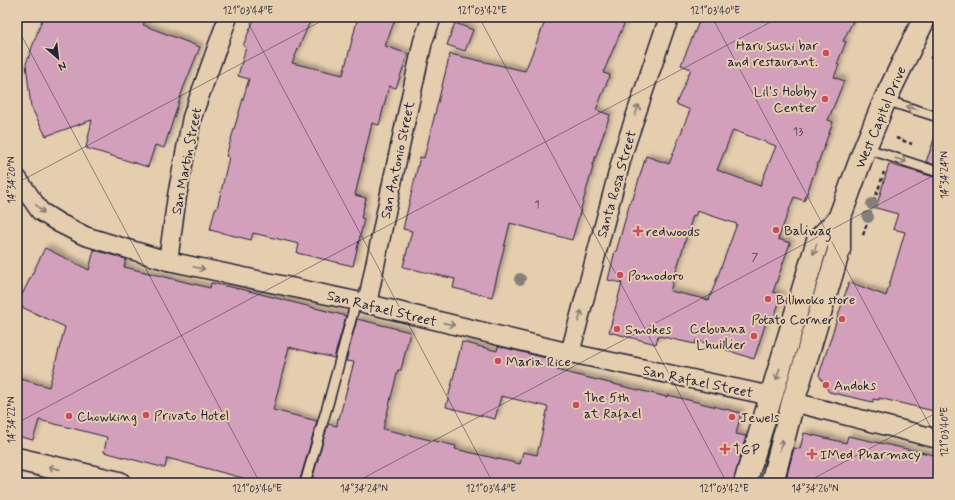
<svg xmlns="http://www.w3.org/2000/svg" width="955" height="500" font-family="Mynerve,sans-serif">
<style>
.building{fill:#d3a0bc;stroke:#22223b;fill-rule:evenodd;filter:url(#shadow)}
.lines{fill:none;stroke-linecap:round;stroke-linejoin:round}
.lane-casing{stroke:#22223b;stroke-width:12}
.street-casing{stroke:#22223b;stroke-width:21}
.secondary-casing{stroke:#22223b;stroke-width:25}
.primary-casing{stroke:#22223b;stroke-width:25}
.path{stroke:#22223b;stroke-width:2.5;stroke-dasharray:4 3;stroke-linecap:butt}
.lane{stroke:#e5ceae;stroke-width:9}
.street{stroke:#e5ceae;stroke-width:18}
.secondary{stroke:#e5ceae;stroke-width:22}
.primary{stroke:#e5ceae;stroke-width:22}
.tree{fill:#848079}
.oneway{stroke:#847874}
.ticks{fill:none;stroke:#22223b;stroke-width:1;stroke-opacity:0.45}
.poi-dot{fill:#d1495b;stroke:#e5ceae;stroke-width:1.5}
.labels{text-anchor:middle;stroke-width:4;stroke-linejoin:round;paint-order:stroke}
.number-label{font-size:12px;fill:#4e425b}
.poi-label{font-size:14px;fill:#22223b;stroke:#e5ceae;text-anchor:start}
.street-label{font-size:14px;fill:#22223b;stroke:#e5ceae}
.neatline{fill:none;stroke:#22223b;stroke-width:1.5}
.ticks-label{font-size:10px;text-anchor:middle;fill:#22223b}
</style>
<defs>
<filter id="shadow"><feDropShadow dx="3.5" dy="-3.5" stdDeviation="2" flood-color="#0004"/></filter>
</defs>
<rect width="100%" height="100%" fill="#e5ceae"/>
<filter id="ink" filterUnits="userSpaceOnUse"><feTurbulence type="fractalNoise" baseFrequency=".025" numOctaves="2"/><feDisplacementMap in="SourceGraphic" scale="8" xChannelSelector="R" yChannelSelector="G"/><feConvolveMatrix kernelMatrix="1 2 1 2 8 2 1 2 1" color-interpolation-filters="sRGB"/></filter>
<g filter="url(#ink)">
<g class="building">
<path d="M43 17H147L143 25 200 47 183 89 164 148 155 145 148 167 86 148 92 120 46 136 31 107 26 64Z"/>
<path d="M255 17H312L292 63 343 75 358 17H396L385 46 408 54 396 88 389 86 379 125 372 123 355 195 366 198 361 218 364 219 353 266 297 253 299 244 253 233 251 240 210 230 215 209H217L229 157 226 156 249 79 238 76 246 47 243 46Z"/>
<path d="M547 17H627L603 73 610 75 596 110 610 115 592 167H593L572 240 510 223 492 297 453 288 455 279 403 267 412 231 403 229 420 157 424 158 450 54 525 71Z"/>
<path d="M701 17H855L843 41 846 42 837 64 839 65 834 77 844 81 828 120 833 122 804 201 794 197 778 239 790 243 773 292 782 295 774 317 768 316 754 359 696 340 695 344 658 336 656 344 609 332 622 283 608 280 615 251 616 252 631 199H633L646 156 669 164 690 110 676 104 691 69 681 65ZM733 130 776 146 760 186 717 170ZM697 211 737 224 709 300 670 291 693 215 695 216Z"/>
<path d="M455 23 473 30 465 51 447 45Z"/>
<path d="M935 137H938V166L926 162Z"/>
<path d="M889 164 938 178V412L879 398V400L873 399V402L829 392 819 375 849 282 886 296 905 232 893 229 898 214 876 208Z"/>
<path d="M45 248 89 270 94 250 126 259 124 267 210 288 211 283 245 290 346 316 334 358 289 347 273 410 317 421 299 483H241L243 478 167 458 165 468 104 452 107 437 39 420 33 440 17 436V378L49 387 65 327 17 305Z"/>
<path d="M357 319 410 332 401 370H398L383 429 456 446 455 449 520 464 523 452 537 455 548 407 501 396 495 419 446 407 462 342 497 351 498 346 558 361 556 370 667 397 668 395 741 413 736 434 746 436 733 483H311L328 424 337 426 338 418 339 419 354 362 346 361Z"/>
<path d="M804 433 846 443 848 436 938 456V467L934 483H785L794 448 800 449Z"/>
</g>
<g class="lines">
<defs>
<g id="lane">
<path d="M885 100 938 117"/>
<path d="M865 148 938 172"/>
<path d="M305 483 328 404 356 301"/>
</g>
<g id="street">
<path d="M17 178 40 211 59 223 85 236 168 261 356 301 570 353 771 396"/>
<path d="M168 261 177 196 192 117 228 17"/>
<path d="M367 304 391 188 423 41 432 17"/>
<path d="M570 353 624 150 664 31 670 17"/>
<path d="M793 402 938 439"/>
</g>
<g id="secondary">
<path d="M745 483 818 240 839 219"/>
<path d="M772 483 793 402 839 250V219L865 148 885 100 925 17"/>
</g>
<path id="primary" d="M17 459 119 483"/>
</defs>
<use href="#lane" class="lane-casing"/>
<use href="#street" class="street-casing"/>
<use href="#secondary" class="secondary-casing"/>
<use href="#primary" class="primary-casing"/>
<g class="path">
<path d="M930 57 934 59 937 52 938 53"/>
<path d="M938 86V89"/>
<path d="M896 138 912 144"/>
<path d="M863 235 884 172"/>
</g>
<use href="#lane" class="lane"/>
<use href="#street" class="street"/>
<use href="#secondary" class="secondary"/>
<use href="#primary" class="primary"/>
</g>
<g class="tree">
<circle cx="872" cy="204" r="6"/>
<circle cx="868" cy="217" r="6"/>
<circle cx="520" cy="279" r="6"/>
</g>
<defs><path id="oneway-shaft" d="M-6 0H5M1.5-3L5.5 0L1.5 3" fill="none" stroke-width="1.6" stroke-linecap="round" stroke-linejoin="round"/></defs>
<g class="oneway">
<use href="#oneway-shaft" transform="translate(912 108) rotate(-162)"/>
<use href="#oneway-shaft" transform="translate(637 110) rotate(-71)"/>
<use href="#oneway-shaft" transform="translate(901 160) rotate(18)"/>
<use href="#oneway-shaft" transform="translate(40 209) rotate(46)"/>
<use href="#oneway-shaft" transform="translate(815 249) rotate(107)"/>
<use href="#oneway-shaft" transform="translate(199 268) rotate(12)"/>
<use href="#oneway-shaft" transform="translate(580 316) rotate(-75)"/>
<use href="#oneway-shaft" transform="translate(449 324) rotate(14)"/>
<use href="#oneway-shaft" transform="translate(778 374) rotate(107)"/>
<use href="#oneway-shaft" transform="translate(781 445) rotate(-75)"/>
<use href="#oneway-shaft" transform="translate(54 468) rotate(-167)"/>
</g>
</g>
<path class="ticks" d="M245 17 493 483M479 17 727 483M712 17 938 441M17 27 260 483M17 183 329 17M17 423 780 17M17 466 26 483M354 483 938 173M805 483 938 412"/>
<g class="poi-dot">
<circle cx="826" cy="53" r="4"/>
<circle cx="825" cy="99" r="4"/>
<circle cx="776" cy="230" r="4"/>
<path d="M636 225h4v4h4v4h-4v4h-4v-4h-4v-4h4z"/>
<circle cx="620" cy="275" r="4"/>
<circle cx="768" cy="299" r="4"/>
<circle cx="842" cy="319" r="4"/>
<circle cx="617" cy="329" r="4"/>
<circle cx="754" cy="336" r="4"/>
<circle cx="498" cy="361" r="4"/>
<circle cx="826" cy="385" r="4"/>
<circle cx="576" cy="405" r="4"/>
<circle cx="146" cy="415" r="4"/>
<circle cx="69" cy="416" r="4"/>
<circle cx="732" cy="417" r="4"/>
<path d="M723 443h4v4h4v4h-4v4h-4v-4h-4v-4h4z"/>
<path d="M810 448h4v4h4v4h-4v4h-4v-4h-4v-4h4z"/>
</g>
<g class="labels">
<g class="number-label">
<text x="798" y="135">13</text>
<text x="537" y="208">1</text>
<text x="755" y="261">7</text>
</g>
<g class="poi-label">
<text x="818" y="50" text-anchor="end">Haru sushi bar<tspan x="818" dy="16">and restaurant.</tspan></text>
<text x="817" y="96" text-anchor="end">Lil's Hobby<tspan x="817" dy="16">Center</tspan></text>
<text x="784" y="235">Baliwag</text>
<text x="646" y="236">redwoods</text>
<text x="628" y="280">Pomodoro</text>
<text x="776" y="304">Billmoko store</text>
<text x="834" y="324" text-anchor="end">Potato Corner</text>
<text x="746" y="333" text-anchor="end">Cebuana<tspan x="746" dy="16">Lhuillier</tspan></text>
<text x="625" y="334">Smokes</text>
<text x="506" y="366">Maria Rice</text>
<text x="834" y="390">Andoks</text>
<text x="584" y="402">The 5th<tspan x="584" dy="16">at Rafael</tspan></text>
<text x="154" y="420">Privato Hotel</text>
<text x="77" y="421">Chowking</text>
<text x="740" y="422">Jewels</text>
<text x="733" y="454">TGP</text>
<text x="820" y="459">IMed Pharmacy</text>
</g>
<g class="street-label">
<text transform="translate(880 117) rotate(-67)" y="5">West Capitol Drive</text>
<text transform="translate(397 160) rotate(-78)" y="5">San Antonio Street</text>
<text transform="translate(186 161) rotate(-79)" y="5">San Martin Street</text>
<text transform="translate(616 184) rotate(-74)" y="5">Santa Rosa Street</text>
<text transform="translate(382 308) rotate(14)" y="5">San Rafael Street</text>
<text transform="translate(698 381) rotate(12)" y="5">San Rafael Street</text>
</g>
</g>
<rect width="955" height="500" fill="none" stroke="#e5ceae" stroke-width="44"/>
<g transform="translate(58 58) rotate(152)" stroke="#e5ceae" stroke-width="3" paint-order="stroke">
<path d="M0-3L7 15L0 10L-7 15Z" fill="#22223b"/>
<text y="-6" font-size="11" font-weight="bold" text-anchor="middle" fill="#22223b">N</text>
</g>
<rect x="22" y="22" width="911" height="456" class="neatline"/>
<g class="ticks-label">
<text x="248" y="14">121°03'44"E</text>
<text x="482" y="14">121°03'42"E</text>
<text x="715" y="14">121°03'40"E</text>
<text transform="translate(944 175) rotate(-90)" y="4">14°34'24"N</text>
<text transform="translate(11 180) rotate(-90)" y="4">14°34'20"N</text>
<text transform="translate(11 420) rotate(-90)" y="4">14°34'22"N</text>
<text transform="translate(944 432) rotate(-90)" y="4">121°03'40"E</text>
<text x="257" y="492">121°03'46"E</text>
<text x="364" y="492">14°34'24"N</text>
<text x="491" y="492">121°03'44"E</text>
<text x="724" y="492">121°03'42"E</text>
<text x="815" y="492">14°34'26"N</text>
</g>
</svg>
